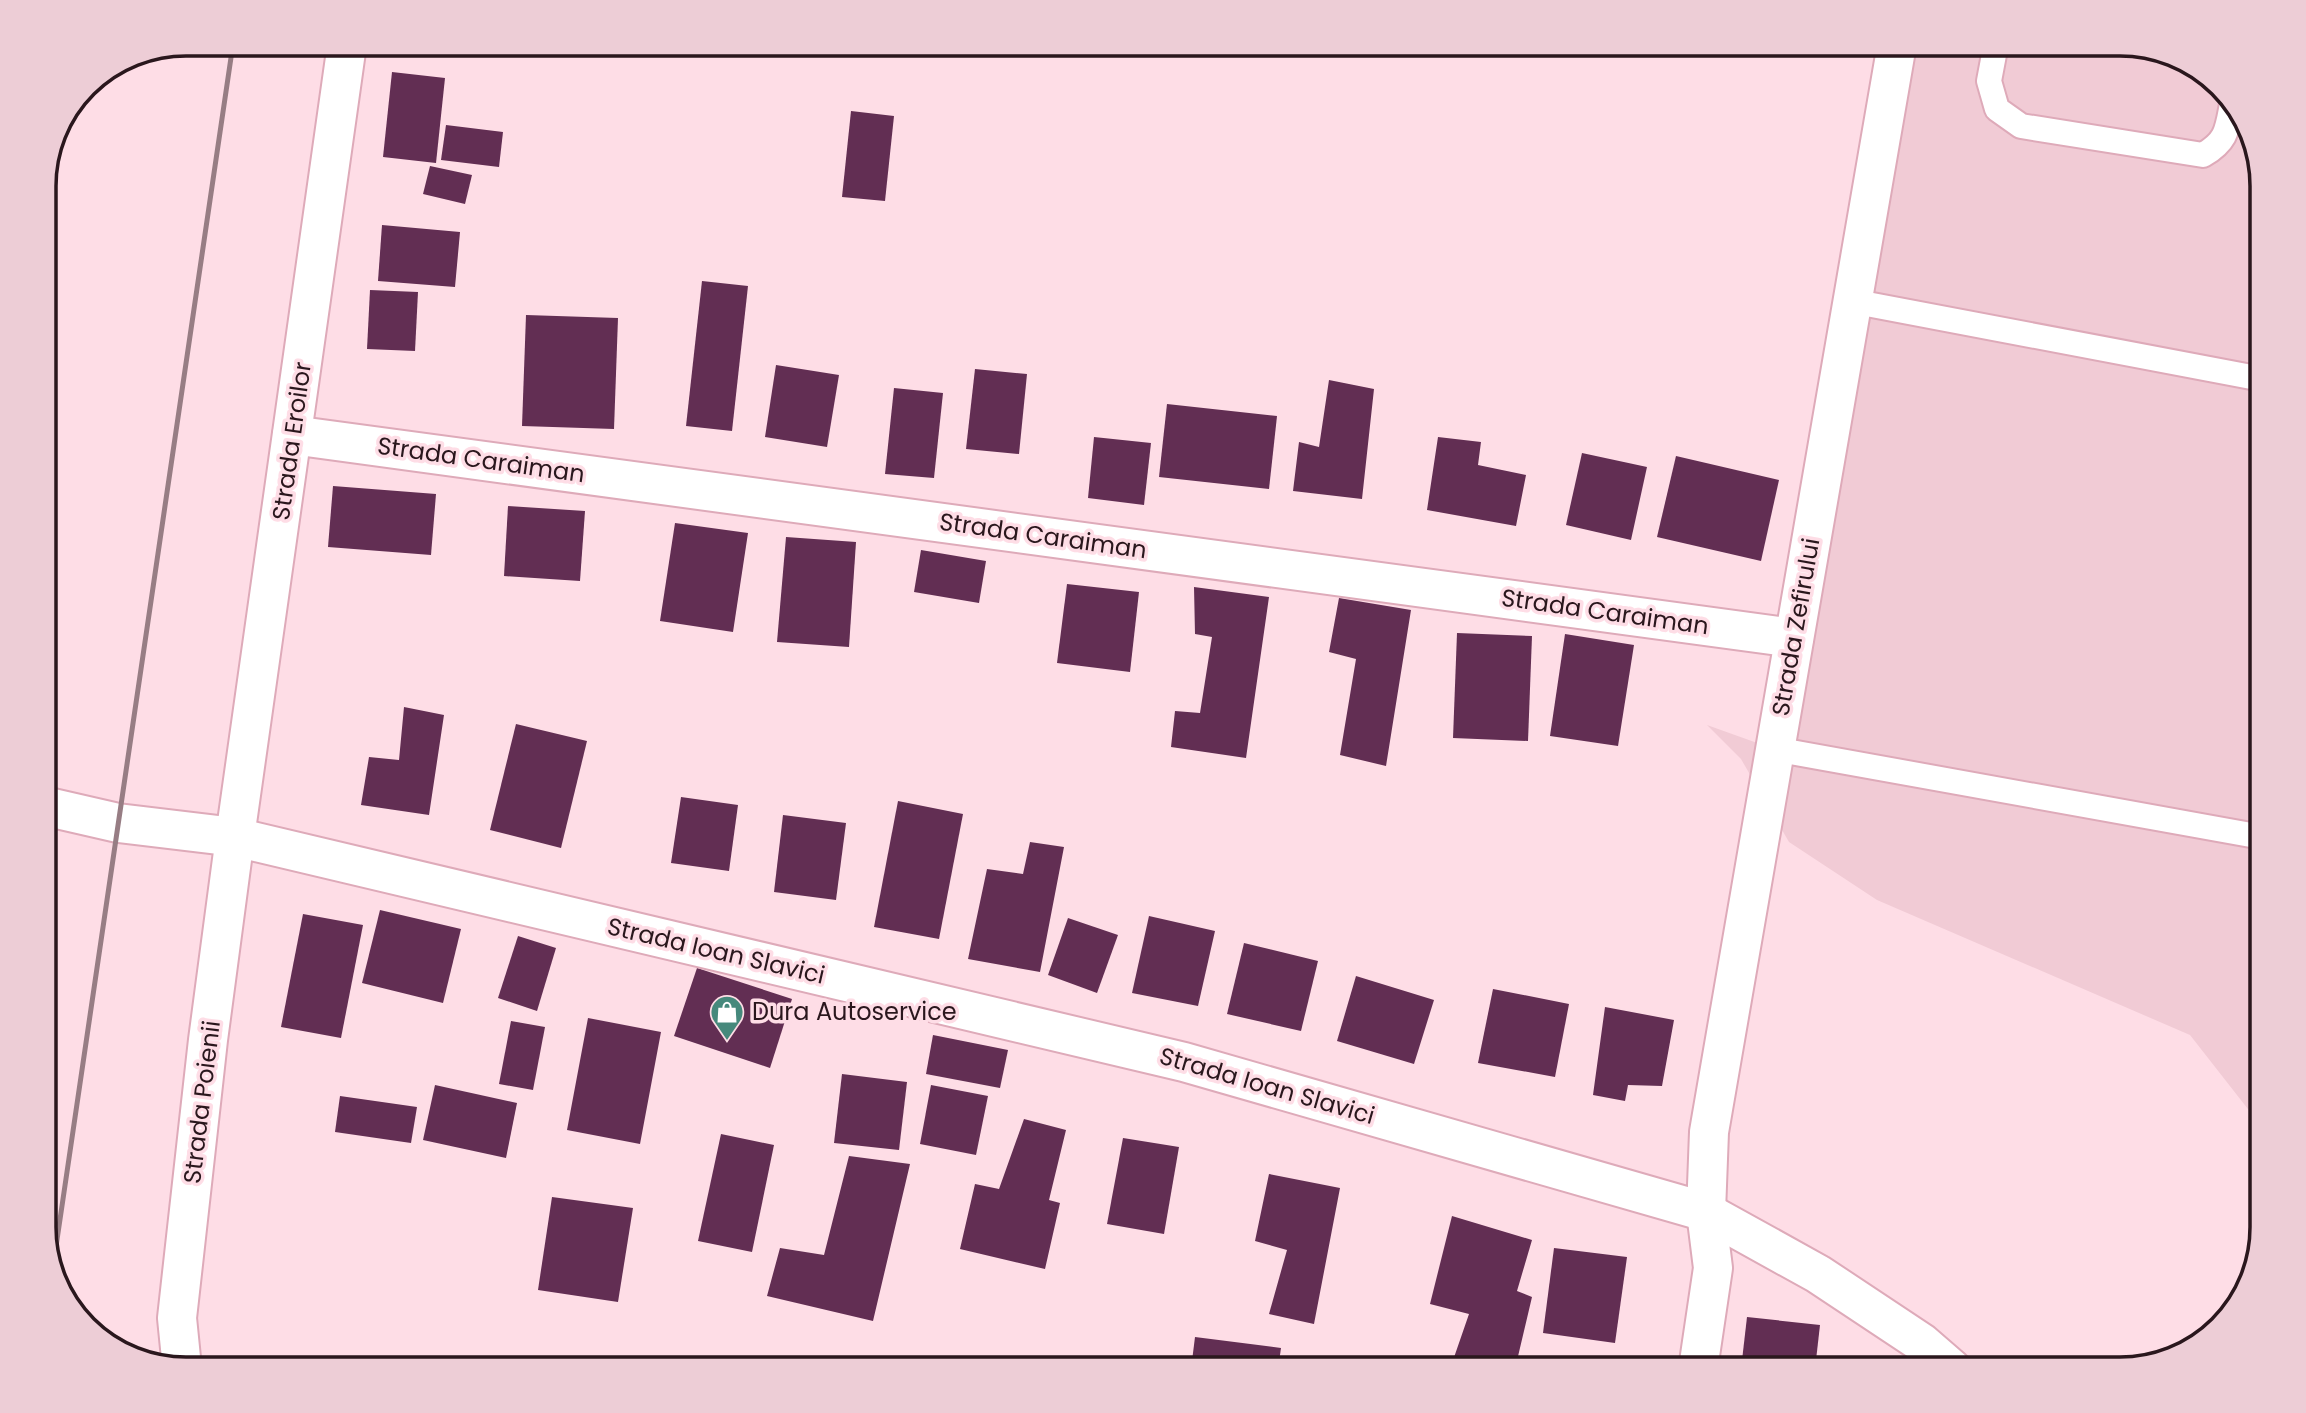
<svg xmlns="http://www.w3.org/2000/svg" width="2306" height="1413" font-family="Poppins,sans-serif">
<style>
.built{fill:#f1cbd5}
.building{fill:#622e53}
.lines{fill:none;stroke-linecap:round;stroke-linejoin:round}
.service-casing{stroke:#deaab9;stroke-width:28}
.minor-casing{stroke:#deaab9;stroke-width:42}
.tertiary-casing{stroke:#deaab9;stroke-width:42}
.service{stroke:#fff;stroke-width:24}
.minor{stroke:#fff;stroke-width:38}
.tertiary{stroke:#fff;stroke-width:38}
.rail{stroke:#977d84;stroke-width:5}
.labels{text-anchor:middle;stroke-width:7;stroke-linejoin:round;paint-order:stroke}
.street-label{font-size:24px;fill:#2a171d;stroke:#fedde6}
.poi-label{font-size:24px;fill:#2a171d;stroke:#fedde6;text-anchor:start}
.rim{fill:none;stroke:#2a171d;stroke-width:3.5}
</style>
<rect width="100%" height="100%" fill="#fedde6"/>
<path class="built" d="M1898 44H2120L2191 63 2243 115 2262 177V1127L2190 1035 1877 900 1789 842 1741 759 1707 725 1774 749Z"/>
<g class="building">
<path d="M426 44H502L501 54 425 48Z"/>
<path d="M1390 44H1432L1430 52Z"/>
<path d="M392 72 445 78 436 163 383 157Z"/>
<path d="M851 111 894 116 885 201 842 197Z"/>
<path d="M446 125 503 132 499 167 441 160Z"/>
<path d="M430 166 472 175 465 204 423 194Z"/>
<path d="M382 225 460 232 455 287 378 281Z"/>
<path d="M702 281 748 286 732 431 686 426Z"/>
<path d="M370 290 418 292 415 351 367 349Z"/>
<path d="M526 315 618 318 614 429 522 426Z"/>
<path d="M776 365 839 375 827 447 765 437Z"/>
<path d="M975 369 1027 374 1019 454 966 449Z"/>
<path d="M1329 380 1374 389 1362 499 1293 491 1299 442 1319 447Z"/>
<path d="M894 388 943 393 934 478 885 474Z"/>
<path d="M1167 404 1277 416 1269 489 1159 477Z"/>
<path d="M1094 437 1151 443 1144 505 1088 498Z"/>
<path d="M1438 437 1481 442 1478 465 1526 475 1516 526 1427 510Z"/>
<path d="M1582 453 1647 467 1631 540 1566 525Z"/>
<path d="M1676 456 1779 480 1761 561 1657 537Z"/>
<path d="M333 486 436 494 431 555 328 547Z"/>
<path d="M508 506 585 511 580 581 504 576Z"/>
<path d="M675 523 748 533 733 632 660 621Z"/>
<path d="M786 537 856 542 849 647 777 642Z"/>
<path d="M921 550 986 561 979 603 914 592Z"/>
<path d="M1067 584 1139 592 1130 672 1057 663Z"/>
<path d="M1194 587 1269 597 1246 758 1171 747 1175 711 1200 713 1212 637 1195 634Z"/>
<path d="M1339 598 1411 610 1386 766 1340 755 1356 659 1329 652Z"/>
<path d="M1457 633 1532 636 1528 741 1453 738Z"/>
<path d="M1565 634 1634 645 1618 746 1550 736Z"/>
<path d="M404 707 444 715 429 815 361 805 369 757 399 760Z"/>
<path d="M516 724 587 741 561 848 490 830Z"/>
<path d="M681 797 738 805 729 871 671 863Z"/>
<path d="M898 801 963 814 939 939 874 927Z"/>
<path d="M783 815 846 823 836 900 774 892Z"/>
<path d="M1030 842 1064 847 1040 972 968 959 987 869 1023 874Z"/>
<path d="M380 910 461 929 443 1003 362 983Z"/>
<path d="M303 914 363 925 341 1038 281 1027Z"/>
<path d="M1149 916 1215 931 1198 1006 1132 993Z"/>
<path d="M1068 918 1118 935 1097 993 1048 975Z"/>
<path d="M518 936 556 948 537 1011 498 998Z"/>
<path d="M1244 943 1318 961 1301 1031 1227 1014Z"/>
<path d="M697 968 792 999 770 1068 674 1036Z"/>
<path d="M1356 976 1434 1000 1414 1064 1337 1041Z"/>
<path d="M1493 989 1569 1004 1555 1077 1478 1063Z"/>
<path d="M1605 1007 1674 1020 1662 1086 1628 1085 1625 1101 1593 1095Z"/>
<path d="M588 1018 661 1032 640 1144 567 1130Z"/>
<path d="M511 1021 545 1027 533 1090 499 1084Z"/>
<path d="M933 1035 1008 1050 1000 1088 926 1074Z"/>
<path d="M842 1074 907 1082 899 1150 834 1143Z"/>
<path d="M435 1085 517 1103 506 1158 423 1140Z"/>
<path d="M931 1085 988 1096 976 1155 920 1144Z"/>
<path d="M340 1096 417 1107 411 1143 335 1132Z"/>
<path d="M1024 1119 1066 1130 1049 1200 1060 1203 1045 1269 960 1249 975 1184 999 1189Z"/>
<path d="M721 1134 774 1145 752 1252 698 1241Z"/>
<path d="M1123 1138 1179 1147 1164 1234 1107 1224Z"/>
<path d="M849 1156 910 1164 873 1321 767 1296 780 1248 824 1255Z"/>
<path d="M1269 1174 1340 1188 1314 1324 1269 1314 1287 1250 1255 1241Z"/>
<path d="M552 1197 633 1208 618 1302 538 1290Z"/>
<path d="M1452 1216 1532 1240 1517 1291 1532 1297 1515 1369H1450L1469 1314 1430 1304Z"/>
<path d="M1554 1248 1627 1257 1615 1343 1543 1333Z"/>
<path d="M1747 1317 1820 1325 1815 1369H1741Z"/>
<path d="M1195 1337 1281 1348 1278 1369H1191Z"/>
</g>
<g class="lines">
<defs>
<g id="service">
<path d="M1996 44 1989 81 1997 109 2021 126 2203 155C2227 141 2227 130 2232 104"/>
<path d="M1851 301 2262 379"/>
<path d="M1774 749 2262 837"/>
</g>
<g id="minor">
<path d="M292 435 1794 638"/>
<path d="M182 1368 177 1318 208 1040 235 837"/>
<path d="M1698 1369 1713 1268 1706 1212 1709 1132 1897 44"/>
</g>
<g id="tertiary">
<path d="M44 806 118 823 235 837 1184 1062 1706 1212 1818 1274 1922 1343 1952 1369"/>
<path d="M235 837 347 44"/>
</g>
</defs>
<use href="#service" class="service-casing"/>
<use href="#minor" class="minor-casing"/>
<use href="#tertiary" class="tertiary-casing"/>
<use href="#service" class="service"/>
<use href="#minor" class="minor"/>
<use href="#tertiary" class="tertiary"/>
<path class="rail" d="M53 1267 233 44"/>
</g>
<defs>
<symbol id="shop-pin" viewBox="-11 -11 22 30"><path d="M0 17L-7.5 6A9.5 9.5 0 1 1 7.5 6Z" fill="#46897c" stroke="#fedde6"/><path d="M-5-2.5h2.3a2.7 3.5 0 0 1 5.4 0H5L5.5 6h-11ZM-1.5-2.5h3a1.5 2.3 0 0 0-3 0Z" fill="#fff"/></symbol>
</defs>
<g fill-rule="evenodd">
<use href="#shop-pin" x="708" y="993" width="38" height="52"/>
</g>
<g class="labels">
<g class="street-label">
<text transform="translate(292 441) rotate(-82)" y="8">Strada Eroilor</text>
<text transform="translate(481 460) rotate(8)" y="8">Strada Caraiman</text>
<text transform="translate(1043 536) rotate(8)" y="8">Strada Caraiman</text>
<text transform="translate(1605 612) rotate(8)" y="8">Strada Caraiman</text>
<text transform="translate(1796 627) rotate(-80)" y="8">Strada Zefirului</text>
<text transform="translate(716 951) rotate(13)" y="8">Strada Ioan Slavici</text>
<text transform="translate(1267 1086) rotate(16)" y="8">Strada Ioan Slavici</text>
<text transform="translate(202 1102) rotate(-83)" y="8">Strada Poienii</text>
</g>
<g class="poi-label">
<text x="752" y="1020">Dura Autoservice</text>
</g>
</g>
<path d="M0 0H2306V1413H0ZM186 56H2120A130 130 0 0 1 2250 186V1227A130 130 0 0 1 2120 1357H186A130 130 0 0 1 56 1227V186A130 130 0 0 1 186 56Z" fill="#edcdd6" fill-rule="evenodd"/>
<path class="rim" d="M186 56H2120A130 130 0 0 1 2250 186V1227A130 130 0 0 1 2120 1357H186A130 130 0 0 1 56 1227V186A130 130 0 0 1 186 56Z"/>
</svg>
